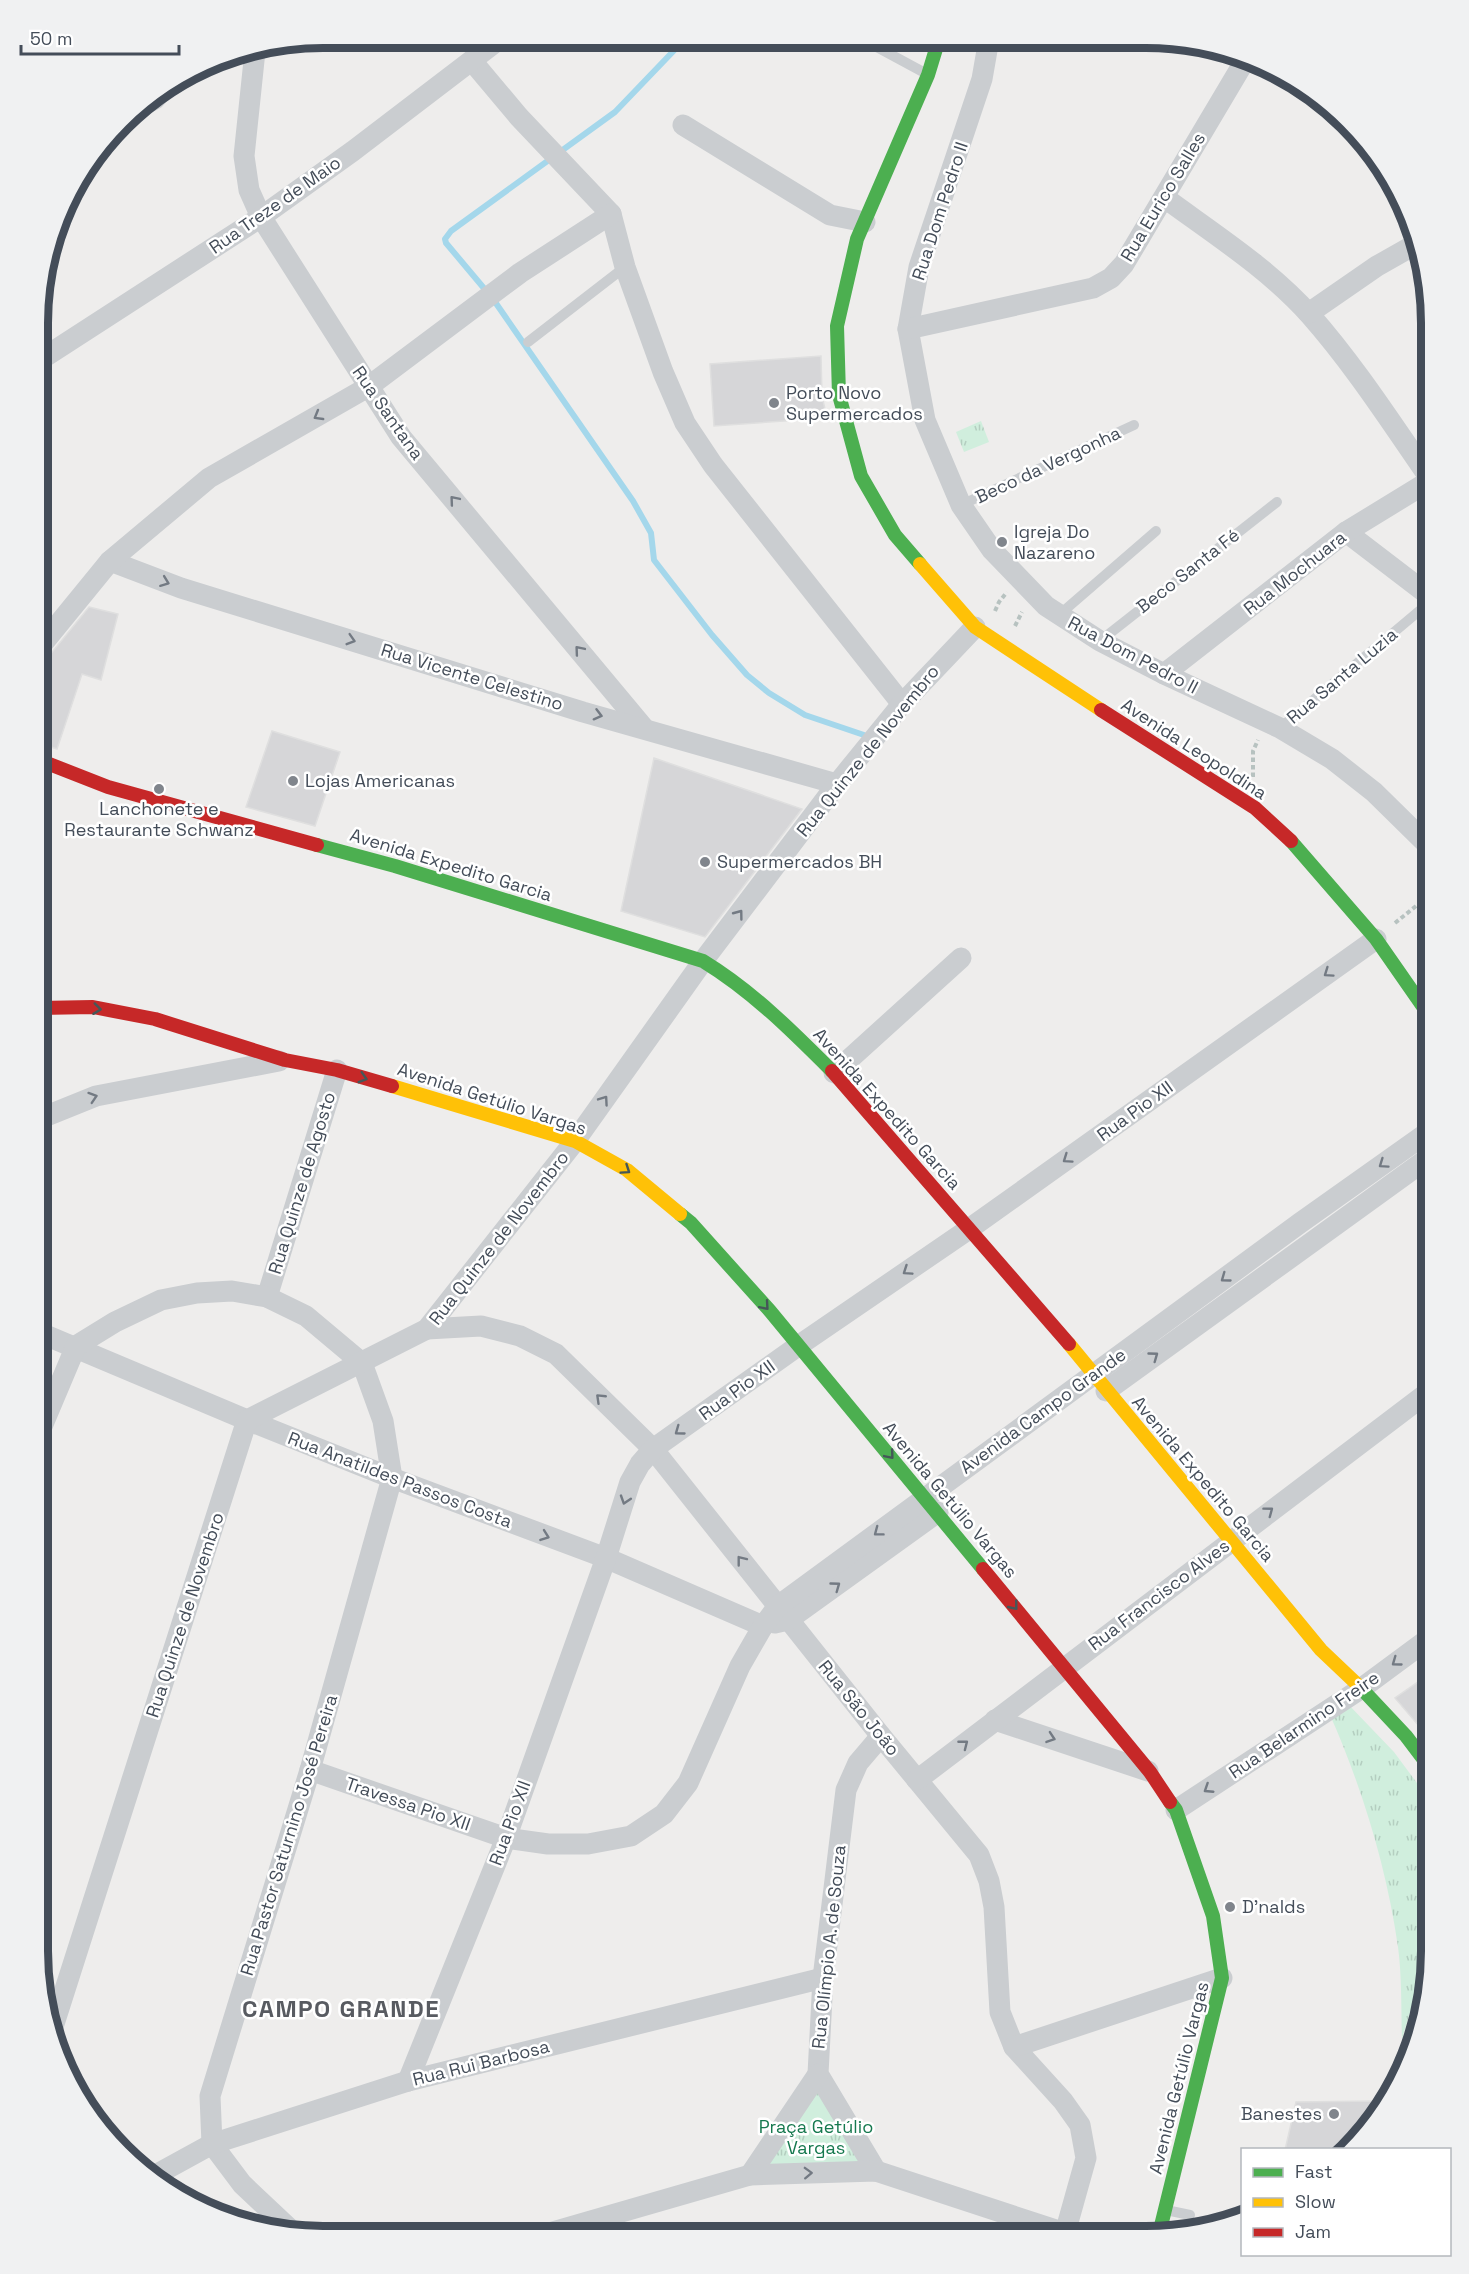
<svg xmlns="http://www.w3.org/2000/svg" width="1469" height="2274" font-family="'Space Grotesk',sans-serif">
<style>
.park{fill:url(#park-tufts)}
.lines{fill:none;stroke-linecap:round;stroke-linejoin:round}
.stream{stroke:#a4d7eb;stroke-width:6}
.building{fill:#d6d6d8;stroke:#dfdfdf;stroke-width:1.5}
.path{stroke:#b7c2c0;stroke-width:4;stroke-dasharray:4.5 3;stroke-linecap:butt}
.lane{stroke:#cacdd0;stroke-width:10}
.street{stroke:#cacdd0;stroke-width:21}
.fast{stroke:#4caf50;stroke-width:14}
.slow{stroke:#ffc107;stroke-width:14}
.jam{stroke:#c62828;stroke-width:14}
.oneway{stroke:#737a83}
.oneway2{stroke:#455758}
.poi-dot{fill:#80858c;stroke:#fff;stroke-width:2}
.labels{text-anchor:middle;stroke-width:5;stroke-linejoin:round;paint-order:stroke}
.street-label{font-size:18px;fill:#444d59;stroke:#fff}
.poi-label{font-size:18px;fill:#444d59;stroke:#fff;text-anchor:start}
.park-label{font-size:18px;fill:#16794f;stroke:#fff}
.district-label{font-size:24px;font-weight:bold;letter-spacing:1.5px;fill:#585b61;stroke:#fff}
.rim{fill:none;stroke:#444d59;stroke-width:8}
</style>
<defs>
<pattern id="park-tufts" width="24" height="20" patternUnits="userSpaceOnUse" patternTransform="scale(1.5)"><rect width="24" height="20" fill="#d0eedd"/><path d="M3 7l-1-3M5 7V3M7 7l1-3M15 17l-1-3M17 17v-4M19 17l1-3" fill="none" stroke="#b4cec0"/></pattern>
</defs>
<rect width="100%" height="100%" fill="#eeedec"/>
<g class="park">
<path d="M981 421 989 442 964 452 956 432Z"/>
<path d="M1347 1703 1394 1752 1431 1802V1943L1402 2039C1401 2009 1402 1977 1398 1947 1387 1869 1362 1787 1330 1715Z"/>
<path d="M818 2074 876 2171 750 2175Z"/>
</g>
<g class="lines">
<path class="stream" d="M685 39 615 112 451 231 445 239 446 243 493 299 633 501 651 533 654 560 712 635 747 675 769 693 805 715 864 735"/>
</g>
<g class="building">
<path d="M821 356 822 396 827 418 714 426 710 364Z"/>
<path d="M89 607 118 614 101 680 82 674 57 749 39 743V663L49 656Z"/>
<path d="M272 731 340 752 315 826 246 807Z"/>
<path d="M654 758 802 809 705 937 621 911Z"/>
<path d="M1431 1673V1740L1395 1698Z"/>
<path d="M1376 2101 1372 2126 1348 2150H1285L1296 2102Z"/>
</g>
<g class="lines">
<g class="path">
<path d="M995 611 999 602 1007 592"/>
<path d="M1015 626 1022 612"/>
<path d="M1253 777V751L1258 740"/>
<path d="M1395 923 1431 894"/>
</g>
<g class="lane">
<path d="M862 39 925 73"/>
<path d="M528 342 625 267"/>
<path d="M961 505 1134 425"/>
<path d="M1059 615 1156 531"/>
<path d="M1100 641 1277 502"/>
<path d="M1280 728 1431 601"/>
<path d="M1166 2210 1190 2215"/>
</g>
<g class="street">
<path d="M989 39 982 79 919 267 908 329 925 420 961 505 992 550 1046 606 1100 641 1164 674 1280 728 1332 759 1374 792 1431 848"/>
<path d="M255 51 244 156 249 190 261 217 401 437 643 727"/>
<path d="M472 61 519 117 611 214 625 267 663 372 685 423 713 465 902 704"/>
<path d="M132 111 155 99 161 92"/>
<path d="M683 125 830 215 865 222"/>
<path d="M1165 198C1214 234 1269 269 1310 315 1355 366 1392 424 1431 480"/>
<path d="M1309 313 1377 266 1416 244"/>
<path d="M908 329 1093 288 1111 278 1124 264 1247 57"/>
<path d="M40 360 261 217 353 151 501 38"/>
<path d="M1346 532 1431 597"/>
<path d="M110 561 181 588 583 712 837 784"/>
<path d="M39 648 110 561 209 478 368 387 520 273 611 214"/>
<path d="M1164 674 1346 532 1431 480"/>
<path d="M834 1073 961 958"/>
<path d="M39 1119 96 1096 279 1061"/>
<path d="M267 1297 337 1070"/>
<path d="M427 1329 481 1326 520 1336 556 1354 653 1449 881 1736 979 1855 989 1881 994 1907 1000 2012 1014 2047 1063 2101 1080 2125 1086 2158 1065 2233 1062 2236"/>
<path d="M38 1332 247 1420 392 1478 606 1558 763 1626"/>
<path d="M1106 1391 1431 1156"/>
<path d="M38 1436 76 1346 115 1322 161 1300 197 1293 232 1291 267 1297 306 1316 362 1363 383 1421 392 1478 310 1770 210 2096 212 2144 242 2184 295 2234"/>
<path d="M775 1623 788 1620 938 1512"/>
<path d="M995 1720 1148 1771"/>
<path d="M310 1770 506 1838 548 1844H588L631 1836 664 1814 688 1783 740 1666 763 1626 778 1606 1300 1223 1431 1130"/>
<path d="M917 1780 1431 1390"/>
<path d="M1176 1810 1362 1688 1431 1637"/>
<path d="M53 2027 247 1420 427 1329 575 1141 703 961 837 784 902 704 975 627"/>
<path d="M1014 2047 1222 1978"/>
<path d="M408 2081 506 1838 606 1558 630 1482 640 1464 653 1449 798 1346 969 1229 1376 939"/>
<path d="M876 2171 818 2074 823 1978 846 1790 858 1763 881 1736"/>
<path d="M750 2175 818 2074"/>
<path d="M150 2178 212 2144 408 2081 823 1978"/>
<path d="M542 2235 750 2175 876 2171 1065 2233 1081 2236"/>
</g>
<g class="fast">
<path d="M920 564 895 535 861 476 839 395 837 326 857 239 928 75 939 39"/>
<path d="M1291 841 1376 939 1431 1018"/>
<path d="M317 845 395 866 703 961C752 991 791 1030 832 1071"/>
<path d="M680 1214 691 1223 770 1311 983 1569"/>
<path d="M1360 1687 1406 1736 1431 1769"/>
<path d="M1159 2234 1222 1978 1213 1916 1176 1810 1170 1802"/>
</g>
<g class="slow">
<path d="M920 564 975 627 1101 710"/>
<path d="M392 1086 575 1141 627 1170 680 1214"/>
<path d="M1069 1344 1321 1650 1360 1687"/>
</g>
<g class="jam">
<path d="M1101 710 1255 808 1291 841"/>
<path d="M39 760 108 787 317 845"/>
<path d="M39 1008 93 1007 155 1019 285 1060 337 1070 392 1086"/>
<path d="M832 1071 1069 1344"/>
<path d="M983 1569 1150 1772 1170 1802"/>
</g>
</g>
<defs><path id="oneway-chevron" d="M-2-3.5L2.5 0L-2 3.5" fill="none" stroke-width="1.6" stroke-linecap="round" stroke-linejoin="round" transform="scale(1.5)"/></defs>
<g class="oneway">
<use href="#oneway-chevron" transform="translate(318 416) rotate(150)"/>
<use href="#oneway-chevron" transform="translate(454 500) rotate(-130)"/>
<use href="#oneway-chevron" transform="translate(165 582) rotate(21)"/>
<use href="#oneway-chevron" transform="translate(351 640) rotate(17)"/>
<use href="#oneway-chevron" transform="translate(579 650) rotate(-130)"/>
<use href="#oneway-chevron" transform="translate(598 715) rotate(15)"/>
<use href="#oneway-chevron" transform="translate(739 914) rotate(-53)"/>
<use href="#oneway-chevron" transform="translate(1328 973) rotate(145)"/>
<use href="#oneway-chevron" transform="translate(93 1097) rotate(-18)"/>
<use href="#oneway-chevron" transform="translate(604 1100) rotate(-55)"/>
<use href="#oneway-chevron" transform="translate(1067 1159) rotate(145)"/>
<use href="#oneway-chevron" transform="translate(1383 1164) rotate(145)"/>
<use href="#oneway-chevron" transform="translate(907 1271) rotate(146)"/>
<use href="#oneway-chevron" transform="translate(1225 1278) rotate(144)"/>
<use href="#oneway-chevron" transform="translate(1154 1356) rotate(-36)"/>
<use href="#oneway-chevron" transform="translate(600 1398) rotate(-136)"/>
<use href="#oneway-chevron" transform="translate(679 1431) rotate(144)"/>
<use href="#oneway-chevron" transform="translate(625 1500) rotate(108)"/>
<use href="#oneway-chevron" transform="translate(1269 1511) rotate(-37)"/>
<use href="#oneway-chevron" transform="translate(878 1532) rotate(143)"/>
<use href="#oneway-chevron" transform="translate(545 1536) rotate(20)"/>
<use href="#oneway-chevron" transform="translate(741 1560) rotate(-128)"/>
<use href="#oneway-chevron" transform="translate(836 1586) rotate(-36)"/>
<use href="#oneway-chevron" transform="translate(1396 1662) rotate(144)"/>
<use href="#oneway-chevron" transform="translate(1051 1738) rotate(19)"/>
<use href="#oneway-chevron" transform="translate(964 1744) rotate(-38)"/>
<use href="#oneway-chevron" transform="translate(1208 1789) rotate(147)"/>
<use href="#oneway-chevron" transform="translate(808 2173) rotate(-2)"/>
</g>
<g class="oneway2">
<use href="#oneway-chevron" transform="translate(97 1009) rotate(7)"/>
<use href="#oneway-chevron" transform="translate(363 1078) rotate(17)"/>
<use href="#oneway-chevron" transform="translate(626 1170) rotate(34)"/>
<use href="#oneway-chevron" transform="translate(765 1306) rotate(49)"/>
<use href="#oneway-chevron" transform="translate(890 1455) rotate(50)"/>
<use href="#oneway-chevron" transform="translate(1014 1606) rotate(51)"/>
</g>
<g class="poi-dot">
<circle cx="774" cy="403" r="6"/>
<circle cx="1002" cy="542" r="6"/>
<circle cx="293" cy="781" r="6"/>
<circle cx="159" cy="789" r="6"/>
<circle cx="705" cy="862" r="6"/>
<circle cx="1230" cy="1907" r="6"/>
<circle cx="1334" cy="2114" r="6"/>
</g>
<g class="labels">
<g class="street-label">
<text transform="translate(1163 197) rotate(-59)" y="6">Rua Eurico Salles</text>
<text transform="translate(275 205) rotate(-35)" y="6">Rua Treze de Maio</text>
<text transform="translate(940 211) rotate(-72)" y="6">Rua Dom Pedro II</text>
<text transform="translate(388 413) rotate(55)" y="6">Rua Santana</text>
<text transform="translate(1048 465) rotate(-25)" y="6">Beco da Vergonha</text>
<text transform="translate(1188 571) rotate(-38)" y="6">Beco Santa Fé</text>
<text transform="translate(1295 573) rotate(-38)" y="6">Rua Mochuara</text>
<text transform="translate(1133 655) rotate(28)" y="6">Rua Dom Pedro II</text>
<text transform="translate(1342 676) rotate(-40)" y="6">Rua Santa Luzia</text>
<text transform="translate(472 677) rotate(17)" y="6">Rua Vicente Celestino</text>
<text transform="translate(1194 749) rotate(33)" y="6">Avenida Leopoldina</text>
<text transform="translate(868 751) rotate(-51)" y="6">Rua Quinze de Novembro</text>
<text transform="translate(451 865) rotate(17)" y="6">Avenida Expedito Garcia</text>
<text transform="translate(492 1099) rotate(18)" y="6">Avenida Getúlio Vargas</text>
<text transform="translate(887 1109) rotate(48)" y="6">Avenida Expedito Garcia</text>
<text transform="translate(1135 1111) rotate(-36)" y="6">Rua Pio XII</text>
<text transform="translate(302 1183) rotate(-73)" y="6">Rua Quinze de Agosto</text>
<text transform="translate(499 1238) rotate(-52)" y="6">Rua Quinze de Novembro</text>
<text transform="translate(737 1390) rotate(-36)" y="6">Rua Pio XII</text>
<text transform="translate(1043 1411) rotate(-36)" y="6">Avenida Campo Grande</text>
<text transform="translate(1203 1479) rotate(50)" y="6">Avenida Expedito Garcia</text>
<text transform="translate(400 1480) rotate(21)" y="6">Rua Anatildes Passos Costa</text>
<text transform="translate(950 1500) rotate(50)" y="6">Avenida Getúlio Vargas</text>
<text transform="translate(1159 1595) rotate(-37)" y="6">Rua Francisco Alves</text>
<text transform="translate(185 1615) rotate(-72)" y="6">Rua Quinze de Novembro</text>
<text transform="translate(859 1708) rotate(51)" y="6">Rua São João</text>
<text transform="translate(1304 1725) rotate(-34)" y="6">Rua Belarmino Freire</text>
<text transform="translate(408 1804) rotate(19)" y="6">Travessa Pio XII</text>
<text transform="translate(510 1823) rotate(-70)" y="6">Rua Pio XII</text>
<text transform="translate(289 1835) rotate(-73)" y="6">Rua Pastor Saturnino José Pereira</text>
<text transform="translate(829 1947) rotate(-84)" y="6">Rua Olímpio A. de Souza</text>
<text transform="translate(481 2063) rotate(-14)" y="6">Rua Rui Barbosa</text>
<text transform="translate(1179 2078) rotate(-76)" y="6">Avenida Getúlio Vargas</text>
</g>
<g class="poi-label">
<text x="786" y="399">Porto Novo<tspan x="786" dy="21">Supermercados</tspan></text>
<text x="1014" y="538">Igreja Do<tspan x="1014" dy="21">Nazareno</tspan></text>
<text x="305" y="787">Lojas Americanas</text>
<text x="159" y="815" text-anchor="middle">Lanchonete e<tspan x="159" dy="21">Restaurante Schwanz</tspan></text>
<text x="717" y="868">Supermercados BH</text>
<text x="1242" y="1913">D'nalds</text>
<text x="1322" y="2120" text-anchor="end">Banestes</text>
</g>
<g class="park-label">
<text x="816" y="2133">Praça Getúlio<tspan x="816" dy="21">Vargas</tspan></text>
</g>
<g class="district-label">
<text x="341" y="2017">CAMPO GRANDE</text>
</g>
</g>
<path d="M0 0H1469V2274H0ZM323 48H1146A275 275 0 0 1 1421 323V1951A275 275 0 0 1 1146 2226H323A275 275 0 0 1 48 1951V323A275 275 0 0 1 323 48Z" fill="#f0f1f2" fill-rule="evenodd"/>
<path class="rim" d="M323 48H1146A275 275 0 0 1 1421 323V1951A275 275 0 0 1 1146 2226H323A275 275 0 0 1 48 1951V323A275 275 0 0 1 323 48Z"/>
<rect x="1241" y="2148" width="210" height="108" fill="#ffffff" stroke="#b4b8bd" stroke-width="1.5"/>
<rect x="1253" y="2168" width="30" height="9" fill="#4caf50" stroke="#b4b8bd" stroke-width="1.5"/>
<text x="1295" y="2178" font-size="18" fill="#444d59">Fast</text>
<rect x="1253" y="2198" width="30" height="9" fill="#ffc107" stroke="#b4b8bd" stroke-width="1.5"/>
<text x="1295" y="2208" font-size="18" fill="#444d59">Slow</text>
<rect x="1253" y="2228" width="30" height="9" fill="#c62828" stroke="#b4b8bd" stroke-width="1.5"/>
<text x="1295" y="2238" font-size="18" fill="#444d59">Jam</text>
<path d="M21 45v9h158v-9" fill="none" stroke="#444d59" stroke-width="3"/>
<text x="30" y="45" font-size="18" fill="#444d59" stroke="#ffffff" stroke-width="4.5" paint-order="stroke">50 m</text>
</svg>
